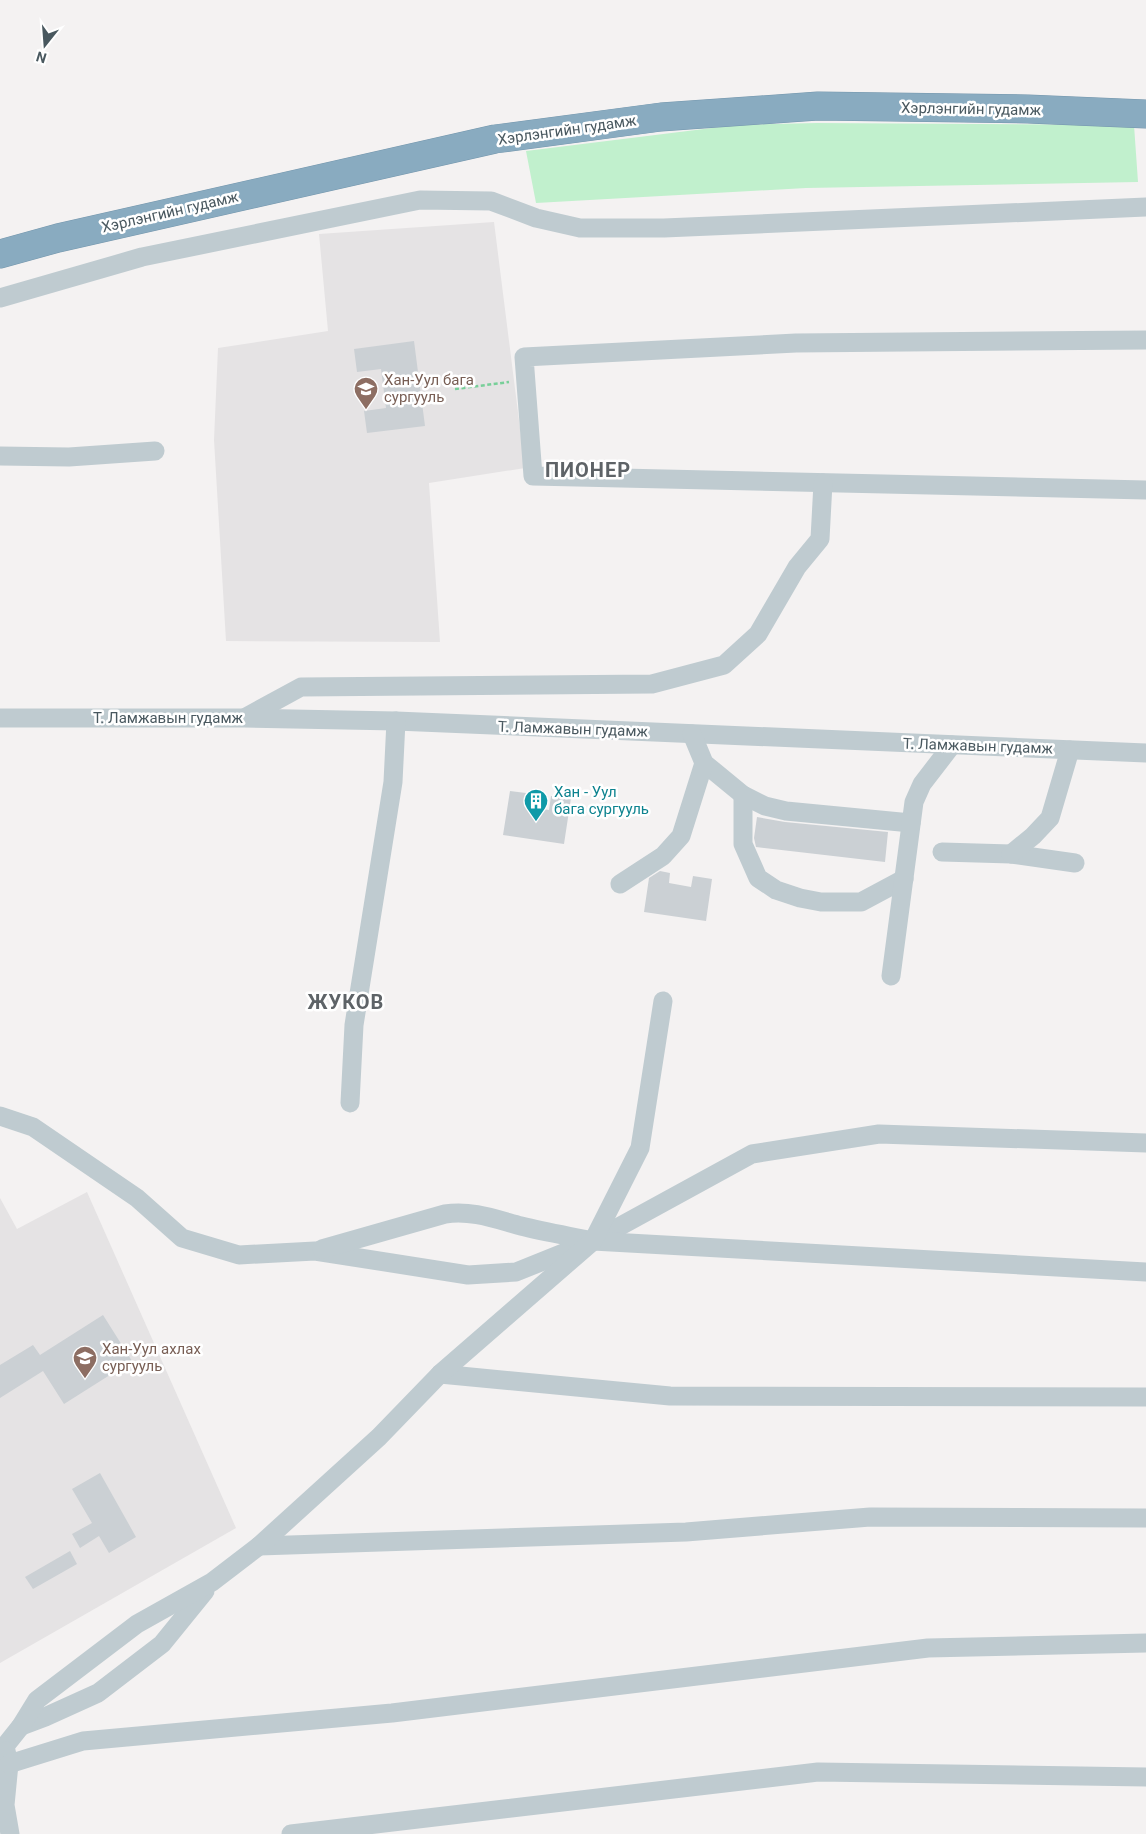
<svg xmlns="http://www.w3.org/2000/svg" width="1146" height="1834" font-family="Roboto,sans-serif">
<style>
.education{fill:#e5e3e4}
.green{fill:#c1f0cd}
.building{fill:#cbd0d4}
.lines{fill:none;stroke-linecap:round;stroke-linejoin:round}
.highway-casing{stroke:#7496ac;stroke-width:29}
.path{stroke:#78cf99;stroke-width:2.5;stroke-dasharray:4 2.5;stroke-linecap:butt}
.minor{stroke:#bfcbd0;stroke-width:19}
.highway{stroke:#89abc0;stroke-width:28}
.labels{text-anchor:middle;stroke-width:5;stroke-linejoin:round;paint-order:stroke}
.street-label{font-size:15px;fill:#49585f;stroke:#fff}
.education-label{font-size:15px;fill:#785e54;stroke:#fff;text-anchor:start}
.culture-label{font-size:15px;fill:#0d838f;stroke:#fff;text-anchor:start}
.district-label{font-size:20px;font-weight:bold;letter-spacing:1px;fill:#5e6367;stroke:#fff}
</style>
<rect width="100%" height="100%" fill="#f4f2f2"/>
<g class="education">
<path d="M494 222 525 468 429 483 440 642 226 641 214 440 218 348 328 331 319 234Z"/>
<path d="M87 1192 236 1528 0 1663V1198L17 1229Z"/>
</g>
<path class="green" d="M817 123 1134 125 1138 182 806 188 536 203 526 151 736 125Z"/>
<g class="building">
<path d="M414 341 425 426 367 433 364 411 386 408 381 369 357 372 354 349Z"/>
<path d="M510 791 526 793 524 806 549 810 551 796 571 798 564 844 503 835Z"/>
<path d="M757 817 785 822 888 832 885 862 756 847 754 838Z"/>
<path d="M660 871 670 873 669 883 691 887 693 876 712 879 706 921 644 912 649 878Z"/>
<path d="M103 1315 132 1361 64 1404 43 1371 0 1398V1365L33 1345 40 1355Z"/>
<path d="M100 1473 136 1537 109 1553 99 1536 80 1548 72 1534 92 1523 72 1489Z"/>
<path d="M70 1551 77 1564 33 1589 25 1577Z"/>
</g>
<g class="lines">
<defs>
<path id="highway" d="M0 254 58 238 495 139 661 117 818 106 1028 109 1146 114"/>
</defs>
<use href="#highway" class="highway-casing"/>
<path class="path" d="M455 389 509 382"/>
<g class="minor">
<path d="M0 298 142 257 420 200 491 201 536 218 580 228H664L1146 207"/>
<path d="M1146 340 796 343 524 357 533 476 1146 490"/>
<path d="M0 456 69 457 155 451"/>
<path d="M246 717 301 687 652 684 724 665 758 634 797 567 820 539 823 483"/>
<path d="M0 718H244L396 721 1146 753"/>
<path d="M692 734 704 763 743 795 765 806 786 811 911 823"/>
<path d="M743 795V844L758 878 776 890 800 898 821 902H861L904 879"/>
<path d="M942 852 1011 854 1075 863"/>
<path d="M1011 854 1033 836 1050 818 1070 750"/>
<path d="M620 884 663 856 681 836 704 763"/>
<path d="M891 976 914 802 922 784 952 745"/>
<path d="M350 1103 354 1025 393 782 396 721"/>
<path d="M0 1116 33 1127 137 1198 182 1238 239 1255 315 1251 468 1275 516 1272 593 1241 752 1154 879 1134 1146 1143"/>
<path d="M322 1249 445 1214C472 1210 495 1219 521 1226 545 1232 569 1236 593 1241L1146 1272"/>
<path d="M440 1374 670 1396 1146 1397"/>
<path d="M259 1546 686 1532 870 1517 1146 1518"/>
<path d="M21 1726 45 1717 98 1693 162 1644 205 1591"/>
<path d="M0 1747 5 1746 21 1726 37 1700 137 1624 212 1582 259 1546 379 1437 440 1374 593 1241 640 1148 663 1001"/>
<path d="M6 1751 9 1764 5 1805 10 1834"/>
<path d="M9 1764 83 1741 392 1713 928 1648 1146 1643"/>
<path d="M291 1834 818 1772 1146 1777"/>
</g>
<use href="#highway" class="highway"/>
</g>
<defs>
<symbol id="school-pin" viewBox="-11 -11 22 30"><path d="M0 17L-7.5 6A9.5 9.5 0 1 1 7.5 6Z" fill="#8d6e63" stroke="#fff"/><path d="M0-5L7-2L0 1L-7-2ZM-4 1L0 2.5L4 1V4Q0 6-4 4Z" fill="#fff"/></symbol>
<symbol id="building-pin" viewBox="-11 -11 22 30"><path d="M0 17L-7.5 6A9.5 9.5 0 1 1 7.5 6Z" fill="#0f9aa8" stroke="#fff"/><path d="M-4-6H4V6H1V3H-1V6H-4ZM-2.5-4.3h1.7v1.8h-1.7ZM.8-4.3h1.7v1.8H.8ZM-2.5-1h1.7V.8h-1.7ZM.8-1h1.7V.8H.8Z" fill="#fff"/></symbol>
</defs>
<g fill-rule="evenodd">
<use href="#school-pin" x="352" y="375" width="28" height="38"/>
<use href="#building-pin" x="522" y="787" width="28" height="38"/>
<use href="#school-pin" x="71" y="1344" width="28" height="38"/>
</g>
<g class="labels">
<g class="street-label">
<text transform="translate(971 109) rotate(1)" y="5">Хэрлэнгийн гудамж</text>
<text transform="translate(567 130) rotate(-8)" y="5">Хэрлэнгийн гудамж</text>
<text transform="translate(170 212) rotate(-13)" y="5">Хэрлэнгийн гудамж</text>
<text x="168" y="723">Т. Ламжавын гудамж</text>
<text transform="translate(573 729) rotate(2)" y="5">Т. Ламжавын гудамж</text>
<text transform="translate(978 746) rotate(2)" y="5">Т. Ламжавын гудамж</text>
</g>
<g class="education-label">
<text x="384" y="385">Хан-Уул бага<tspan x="384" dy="17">сургууль</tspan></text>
<text x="102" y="1354">Хан-Уул ахлах<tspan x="102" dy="17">сургууль</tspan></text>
</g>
<g class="culture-label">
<text x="554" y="797">Хан - Уул<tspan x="554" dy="17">бага сургууль</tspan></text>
</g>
<g class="district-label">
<text x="588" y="477">ПИОНЕР</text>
<text x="346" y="1009">ЖУКОВ</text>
</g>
</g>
<g transform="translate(45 45) rotate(197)" stroke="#ffffff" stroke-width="4" paint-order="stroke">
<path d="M0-4L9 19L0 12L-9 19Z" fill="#49585f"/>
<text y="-8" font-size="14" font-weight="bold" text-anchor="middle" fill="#49585f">N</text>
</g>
</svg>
